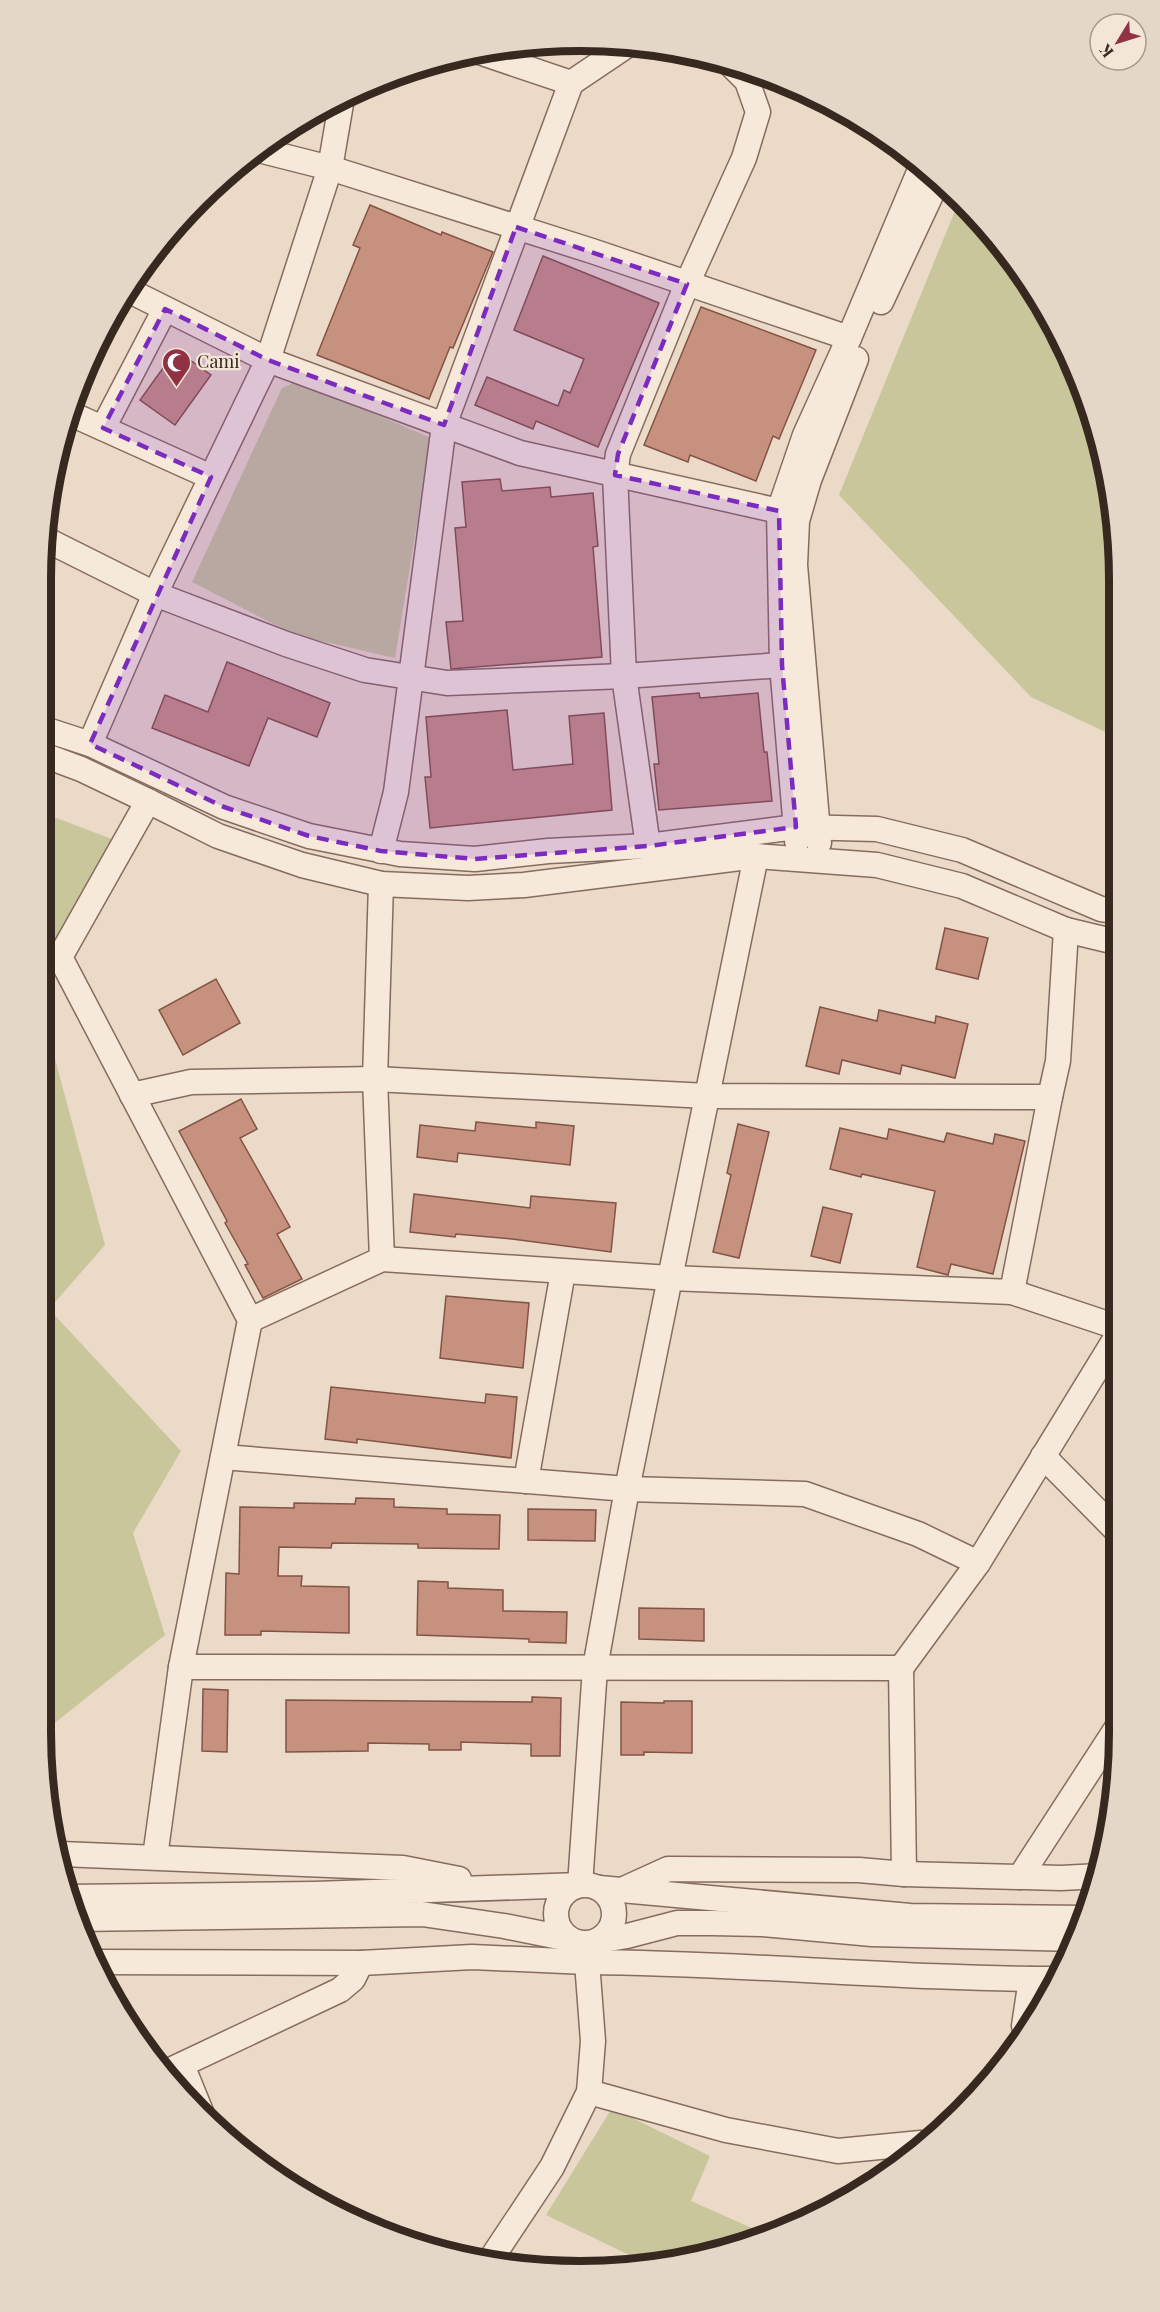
<svg xmlns="http://www.w3.org/2000/svg" width="1160" height="2312" font-family="'Playfair Display',serif">
<style>
.green{fill:#c9c69c}
.building{fill:#c79180;stroke:#835345;stroke-width:1.5}
.lines{fill:none;stroke-linecap:round;stroke-linejoin:round}
.minor-casing{stroke:#866c5e;stroke-width:27}
.minor{stroke:#f7e9da;stroke-width:24}
.marked{fill:#7b2cbf;fill-opacity:0.2;stroke:#7b2cbf;stroke-width:4.5;stroke-dasharray:12 8;stroke-linejoin:round}
.labels{text-anchor:middle;stroke-width:4.5;stroke-linejoin:round;paint-order:stroke}
.poi-label{font-size:18px;fill:#372820;stroke:#f3e6d6;text-anchor:start}
.rim{fill:none;stroke:#372820;stroke-width:8}
</style>
<rect width="100%" height="100%" fill="#ebdac7"/>
<g class="green">
<path d="M959 201 1028 280 1091 406 1115 510 1116 737 1031 697 839 495Z"/>
<path d="M298 381 431 438 395 658 295 635 192 582 282 388Z"/>
<path d="M41 812 117 841 41 975Z"/>
<path d="M41 1007 105 1245 49 1309 181 1451 133 1533 165 1635 46 1730 41 1728Z"/>
<path d="M612 2108 710 2156 691 2201 763 2233 652 2266 546 2215Z"/>
</g>
<g class="building">
<path d="M370 205 441 235 442 232 493 252 453 348 450 347 429 399 317 355 360 248 353 245Z"/>
<path d="M543 256 659 303 598 447 536 421 533 429 475 405 487 377 558 406 564 390 570 393 584 359 514 330Z"/>
<path d="M701 307 816 350 779 439 773 436 756 481 690 455 688 462 644 445Z"/>
<path d="M176 350 211 375 175 425 140 400Z"/>
<path d="M500 479 502 491 550 487 551 497 593 493 598 546 593 547 602 657 451 669 446 622 463 621 455 528 466 527 462 482Z"/>
<path d="M227 662 330 703 317 737 268 718 249 766 152 728 165 695 208 712Z"/>
<path d="M699 693 700 698 758 693 764 752H767L772 801 659 810 654 764H659L652 697Z"/>
<path d="M507 710 513 770 573 764 569 716 604 713 612 810 430 828 425 777H431L426 717Z"/>
<path d="M945 928 988 938 978 979 936 969Z"/>
<path d="M216 979 240 1023 183 1055 159 1010Z"/>
<path d="M820 1007 877 1021 879 1010 935 1023 936 1016 968 1024 955 1078 902 1065 900 1074 842 1060 839 1074 806 1066Z"/>
<path d="M241 1099 257 1129 240 1138 290 1227 277 1234 302 1279 263 1298 245 1265 248 1264 225 1223 227 1221 179 1131Z"/>
<path d="M476 1122 536 1128V1122L574 1126 570 1165 458 1153 457 1162 417 1157 420 1125 475 1131Z"/>
<path d="M738 1124 769 1132 739 1258 713 1252 731 1175 727 1173Z"/>
<path d="M840 1128 887 1139 889 1129 944 1142 947 1133 993 1144 995 1134 1025 1141 993 1274 951 1264 948 1275 917 1267 935 1191 862 1174 861 1177 830 1169Z"/>
<path d="M414 1194 530 1208 531 1196 616 1203 611 1252 512 1239 456 1234 455 1237 410 1232Z"/>
<path d="M823 1207 852 1214 840 1263 811 1256Z"/>
<path d="M446 1296 529 1303 523 1368 440 1358Z"/>
<path d="M331 1387 485 1403 486 1394 517 1397 511 1458 357 1439V1443L325 1439Z"/>
<path d="M356 1498 394 1499V1507L447 1509V1514L500 1515 499 1549 418 1548V1544L332 1543 331 1548 279 1547 278 1576H302L301 1586 349 1587V1633L261 1631V1635H225L226 1573 239 1574 240 1507 294 1508V1503L355 1504Z"/>
<path d="M528 1509 596 1510 595 1541 528 1540Z"/>
<path d="M418 1581 448 1582V1588L503 1590V1611L567 1612 566 1643 529 1642V1639L417 1635Z"/>
<path d="M639 1608 704 1609V1641L639 1639Z"/>
<path d="M203 1689 228 1690 227 1752 202 1751Z"/>
<path d="M532 1697 561 1698 560 1756H531V1744L461 1742V1750H429V1744L368 1743V1751L286 1752V1700L532 1702Z"/>
<path d="M664 1701H692V1753L644 1752V1755H621V1702L664 1703Z"/>
</g>
<g class="lines">
<defs>
<g id="minor">
<path d="M479 52 571 83"/>
<path d="M259 150 330 168 342 98"/>
<path d="M128 290 268 360 520 453 779 511"/>
<path d="M881 302 939 178"/>
<path d="M69 413 211 477"/>
<path d="M103 428 165 309"/>
<path d="M43 538 155 594 286 644 365 670 447 683 624 676 782 665"/>
<path d="M41 728 90 744 224 807 309 836 400 854 475 859 548 851 648 846 796 827 877 829 962 850 1101 909 1116 911"/>
<path d="M90 744 155 594 268 360 330 168 592 251 849 338"/>
<path d="M41 754 81 769 148 801 218 836 302 865 381 884 468 888 524 885 756 856 877 865 962 886 1066 930 1116 942"/>
<path d="M148 801 60 957 250 1320 181 1667 155 1857"/>
<path d="M797 841 782 665 779 511 805 435 849 338 922 165"/>
<path d="M819 843 795 565 797 521 809 480 856 359"/>
<path d="M648 846 624 676 615 475 618 454 687 284 744 158 758 112 747 81 728 62"/>
<path d="M381 851 396 792 444 425 571 83 629 44"/>
<path d="M381 884 375 1079 382 1259"/>
<path d="M132 1095 191 1082 375 1079 707 1096 1050 1097 1058 1061 1066 930"/>
<path d="M1012 1292 1050 1097"/>
<path d="M250 1320 382 1259 670 1278 1012 1292 1117 1327"/>
<path d="M1043 1456 1118 1532"/>
<path d="M223 1457 627 1489 805 1494 918 1534 978 1563"/>
<path d="M526 1481 563 1272"/>
<path d="M181 1667 901 1668 978 1563 1117 1336"/>
<path d="M901 1668 904 1874"/>
<path d="M61 1854 403 1868 459 1879"/>
<path d="M1020 1877 1118 1726"/>
<circle cx="585" cy="1914" r="29"/>
<path d="M599 1888 910 1916 1084 1918"/>
<path d="M624 1889 668 1869 859 1870 904 1874 1061 1878 1100 1876"/>
<path d="M68 1897 314 1894 580 1885 595 1668 627 1489 756 856"/>
<path d="M76 1919 422 1914 504 1926 569 1939"/>
<path d="M597 1941 627 1936 677 1923H712L762 1924 872 1934 1076 1939"/>
<path d="M99 1962 361 1963 472 1957 587 1962 588 1944"/>
<path d="M1024 2026 1031 1979"/>
<path d="M182 2065 202 2114"/>
<path d="M164 2073 340 1990 353 1979 361 1963"/>
<path d="M589 2092 726 2130 838 2151 921 2143"/>
<path d="M489 2262 552 2167 589 2092 593 2041 587 1962C744 1963 900 1979 1058 1979"/>
</g>
</defs>
<use href="#minor" class="minor-casing"/>
<use href="#minor" class="minor"/>
</g>
<path class="marked" d="M516 227 687 284 618 454 615 475 779 511 782 665 796 827 648 846 475 859 381 851 309 836 224 807 90 744 211 477 103 428 165 309 268 360 444 425Z"/>
<defs>
<symbol id="mosque-pin" viewBox="-11 -11 22 30"><path d="M0 17L-7.5 6A9.5 9.5 0 1 1 7.5 6Z" fill="#903243" stroke="#f3e6d6"/><path d="M3.5-4.9A6 6 0 1 0 3.5 4.9A5 5 0 1 1 3.5-4.9Z" fill="#fff"/></symbol>
</defs>
<g fill-rule="evenodd">
<use href="#mosque-pin" x="160" y="346" width="33" height="45"/>
</g>
<g class="labels">
<g class="poi-label">
<text x="197" y="368">Cami</text>
</g>
</g>
<path d="M0 0H1160V2312H0ZM580 51H580A529 529 0 0 1 1109 580V1732A529 529 0 0 1 580 2261H580A529 529 0 0 1 51 1732V580A529 529 0 0 1 580 51Z" fill="#e4d7c7" fill-rule="evenodd"/>
<path class="rim" d="M580 51H580A529 529 0 0 1 1109 580V1732A529 529 0 0 1 580 2261H580A529 529 0 0 1 51 1732V580A529 529 0 0 1 580 51Z"/>
<g transform="translate(1118 42) rotate(232)"><circle r="28" fill="#f3e6d6" stroke="#a89a8d" stroke-width="1.5"/>
<path d="M0-4.5L10 22L0 15L-10 22Z" fill="#903243"/>
<text y="-9" font-size="16" font-weight="bold" text-anchor="middle" fill="#372820">K</text>
</g>
</svg>
